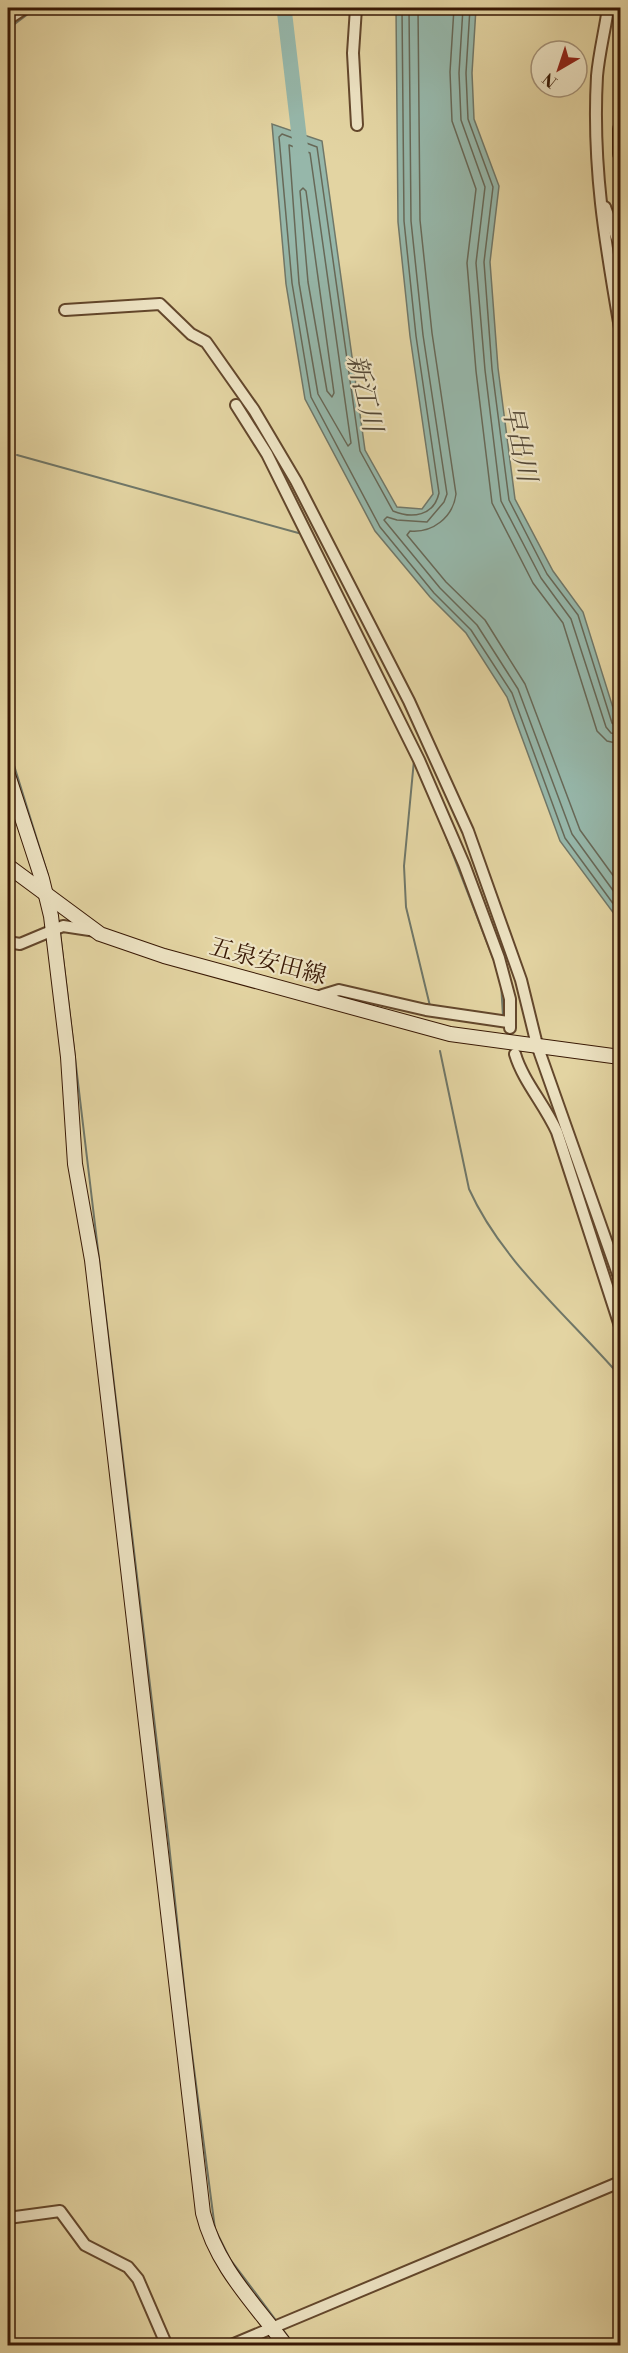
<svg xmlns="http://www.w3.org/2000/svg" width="628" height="2353" font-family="'Libre Bodoni','Noto Serif JP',serif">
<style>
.water{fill:#96b7aa;stroke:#707768;stroke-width:1.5}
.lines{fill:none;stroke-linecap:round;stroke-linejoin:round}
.shore{stroke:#676857;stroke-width:1.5}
.stream{stroke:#707768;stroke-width:2}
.river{stroke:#96b7aa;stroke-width:15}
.street-casing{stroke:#63472c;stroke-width:14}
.secondary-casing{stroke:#381804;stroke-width:16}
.street{stroke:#ede3c3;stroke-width:10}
.secondary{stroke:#ede3c3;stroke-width:14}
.labels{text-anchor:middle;stroke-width:4.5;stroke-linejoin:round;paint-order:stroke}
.street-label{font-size:24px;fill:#381804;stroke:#ede3c3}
.water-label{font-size:26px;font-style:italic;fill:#544836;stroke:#ede3c3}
</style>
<rect width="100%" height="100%" fill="#e3d4a2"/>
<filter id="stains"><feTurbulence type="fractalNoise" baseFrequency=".00333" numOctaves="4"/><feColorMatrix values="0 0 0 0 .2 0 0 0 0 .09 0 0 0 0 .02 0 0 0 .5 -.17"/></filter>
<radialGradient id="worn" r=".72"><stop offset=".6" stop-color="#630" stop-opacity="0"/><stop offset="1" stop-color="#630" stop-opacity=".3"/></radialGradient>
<path class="water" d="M396 8H476L472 73 474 119 499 186 490 262 498 368 515 499 553 571 583 612 620 730V935L615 915 560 841 507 697 466 633 430 597 375 531 305 399 286 284 272 124 322 141 365 450 397 507 422 509 433 494 410 336 398 222Z"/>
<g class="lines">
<g class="shore">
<path d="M402 8 404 221 416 336 439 493C434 516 412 519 393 511L360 451 317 147 282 134 279 137 292 283 311 397 380 527 434 593 471 630 512 693 565 838 620 913"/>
<path d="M409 8 411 221 423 335 447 494 444 502 427 522 397 520 387 517 384 520 440 588 477 625 518 689 572 834 620 900"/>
<path d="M418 8 420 220 432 333 456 494C453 518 432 533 410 531L407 535 446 582 485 620 525 684 580 830 620 885"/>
<path d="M454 8 450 72 452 121 476 189 467 263 476 371 492 503 533 583 563 623 597 731 607 741 620 744"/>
<path d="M463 8 459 73 461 120 485 187 476 263 485 370 501 501 541 578 571 619 606 727 611 733 620 735"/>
<path d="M470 8 466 73 468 119 493 187 484 262 492 369 509 500 547 574 578 615 612 723 620 728"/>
<path d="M289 145 310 153 351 443 348 446 318 394 299 283Z"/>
<path d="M303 188 306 191 334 393 332 397 327 391 308 282 300 191Z"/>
</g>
<g class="stream">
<path d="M8 29 36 8"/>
<path d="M17 455 302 534"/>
<path d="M8 746 48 875"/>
<path d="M414 760 404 866 406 907 430 1006"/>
<path d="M445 834 496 966"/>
<path d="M60 932 169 1844 188 2023 215 2229 230 2259 278 2323"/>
<path d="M501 983 503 1016"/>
<path d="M440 1051 469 1189C502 1262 568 1316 620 1376"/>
<path d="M616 1328 620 1341"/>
<path d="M281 2327 295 2346"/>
</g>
<path class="river" d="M284 8 301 152"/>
<defs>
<g id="street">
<path d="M356 8 353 53 357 125"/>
<path d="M608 8C605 30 599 53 597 76 592 165 605 242 620 328"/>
<path d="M8 19 25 8"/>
<path d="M605 207 620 247"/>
<path d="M65 310 160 304 191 334 206 342 254 410 296 481 409 701 468 831 521 980 537 1045 620 1280"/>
<path d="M236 405 267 454 419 760 464 864 499 958 510 999V1028"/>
<path d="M8 942 20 944 63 926 96 931"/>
<path d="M316 997 339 990 426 1010 508 1022"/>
<path d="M515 1054C523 1081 545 1105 557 1132L620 1326"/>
<path d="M8 2218 60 2211 85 2245 128 2267 138 2279 167 2346"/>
<path d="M229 2346 620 2182"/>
</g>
<g id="secondary">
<path d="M620 129V154"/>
<path d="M8 775 42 879 51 916 68 1057 75 1164 92 1260 203 2213C216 2266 254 2303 286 2346"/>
<path d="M8 866 100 934 164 956 450 1034 620 1057"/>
</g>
</defs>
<use href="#street" class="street-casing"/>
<use href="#secondary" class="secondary-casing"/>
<use href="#street" class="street"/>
<use href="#secondary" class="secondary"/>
</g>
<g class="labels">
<g class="street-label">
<text transform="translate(268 961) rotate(15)" y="8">五泉安田線</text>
</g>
<g class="water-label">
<text transform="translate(365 393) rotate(77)" y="9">新江川</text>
<text transform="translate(520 443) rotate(78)" y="9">早出川</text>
</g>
</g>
<rect width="628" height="2353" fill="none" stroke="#e3d4a2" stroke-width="30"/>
<rect x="9" y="9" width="610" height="2335" fill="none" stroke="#381804" stroke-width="3"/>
<rect x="15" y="15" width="598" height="2323" fill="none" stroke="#381804" stroke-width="1.5"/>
<g transform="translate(559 69) rotate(219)"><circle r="28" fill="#ede3c3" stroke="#a59277" stroke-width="1.5"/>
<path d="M0-4.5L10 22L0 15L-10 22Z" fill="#8f2418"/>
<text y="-9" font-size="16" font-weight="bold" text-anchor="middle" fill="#381804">N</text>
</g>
<rect width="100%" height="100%" filter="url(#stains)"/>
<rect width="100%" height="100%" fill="url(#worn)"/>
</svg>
